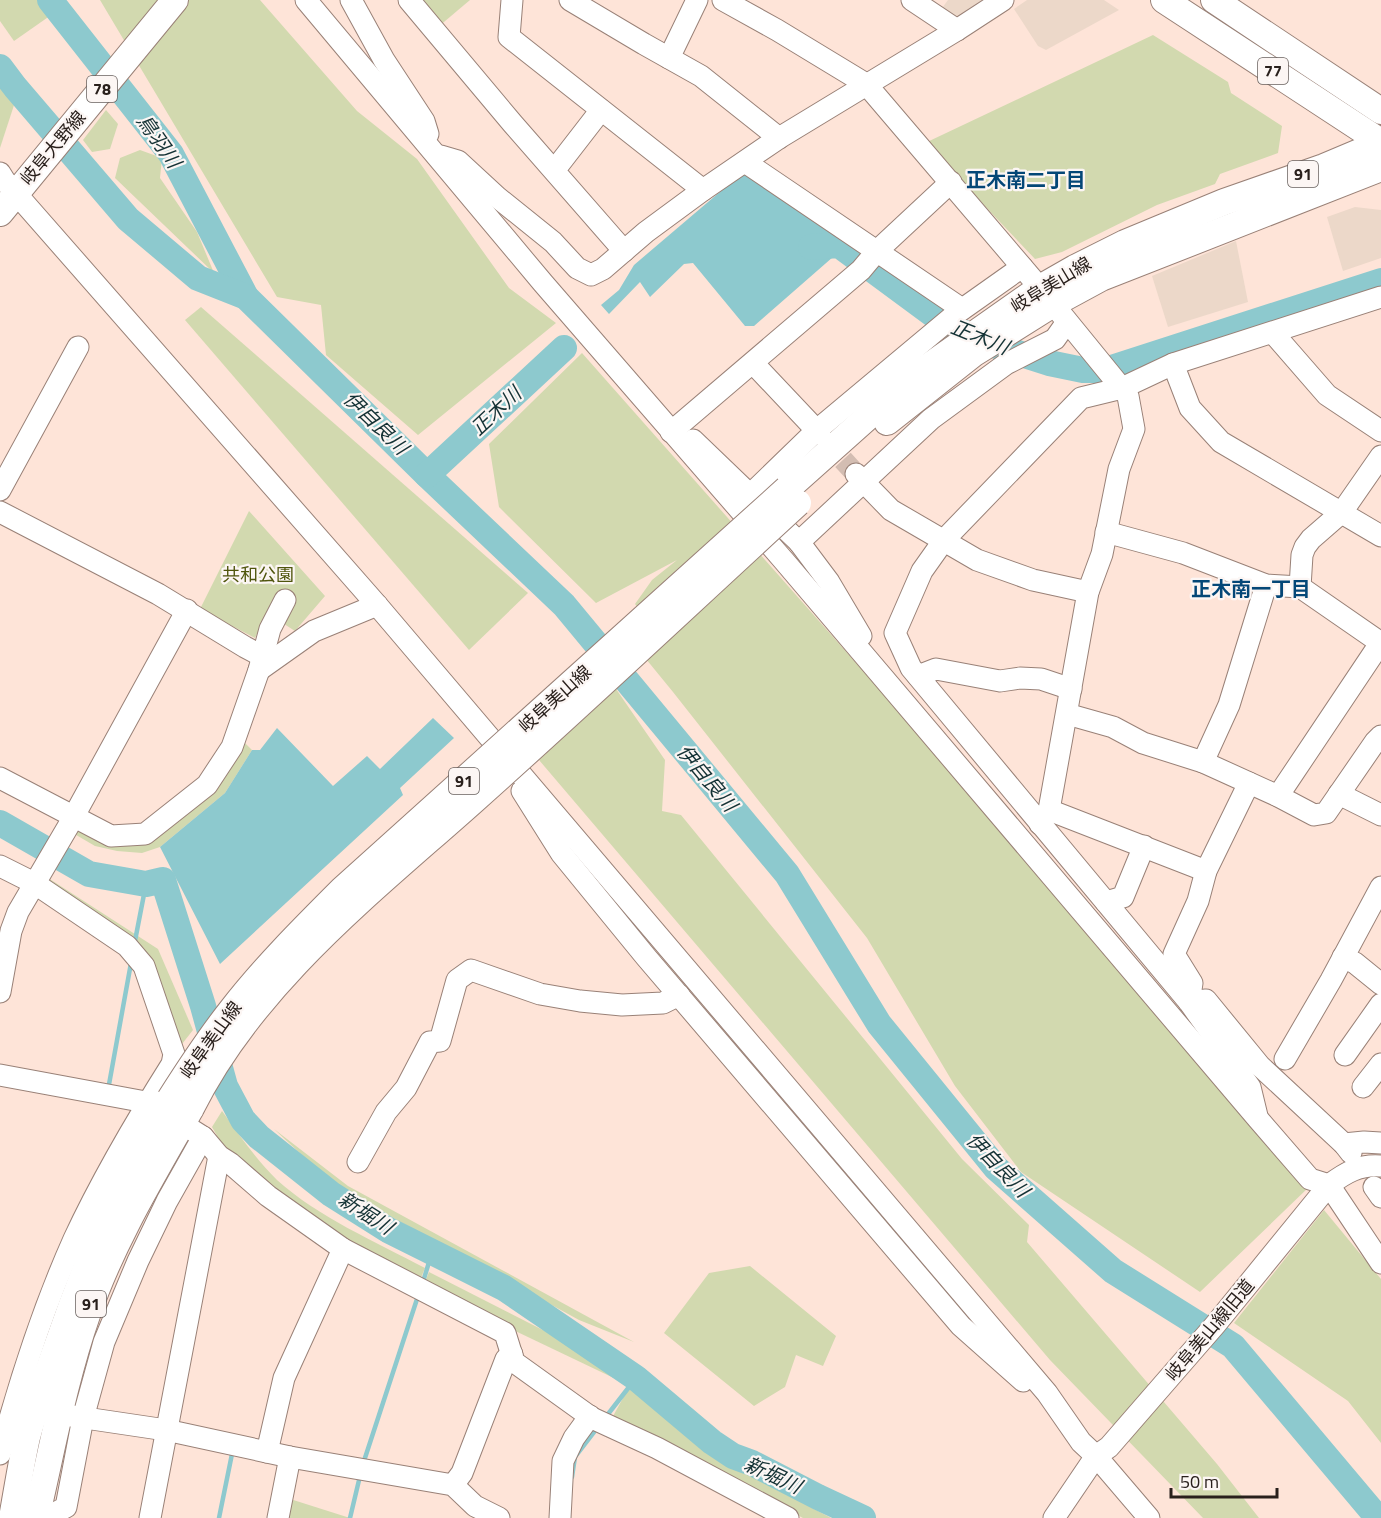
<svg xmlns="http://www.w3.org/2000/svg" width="1381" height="1518" font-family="'Titillium Web','Noto Sans JP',sans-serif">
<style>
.commercial{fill:#ecd8c9}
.green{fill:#d2d9af}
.water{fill:#8dc9ce}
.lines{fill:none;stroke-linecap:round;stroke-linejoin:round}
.stream{stroke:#8dc9ce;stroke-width:4.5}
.river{stroke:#8dc9ce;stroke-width:26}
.minor-tunnel{stroke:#d3bdb2;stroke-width:21;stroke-dasharray:21 10;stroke-linecap:butt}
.minor-casing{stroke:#998177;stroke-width:23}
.major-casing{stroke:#998177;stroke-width:28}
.minor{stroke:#fff;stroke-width:21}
.major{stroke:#fff;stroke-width:26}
.major-bridge-casing{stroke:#998177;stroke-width:28;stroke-linecap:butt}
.major-bridge{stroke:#fff;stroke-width:26}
.labels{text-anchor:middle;stroke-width:4.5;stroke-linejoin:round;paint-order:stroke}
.shield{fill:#fcf6f4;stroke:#68605d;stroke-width:1.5}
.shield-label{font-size:16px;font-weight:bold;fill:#29201c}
.street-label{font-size:18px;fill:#29201c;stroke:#fcf6f4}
.park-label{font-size:18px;fill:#4f550c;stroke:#fcf6f4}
.water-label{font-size:20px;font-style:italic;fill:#143235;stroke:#fcf6f4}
.neighbourhood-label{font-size:20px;font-weight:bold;fill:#044777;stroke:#fcf6f4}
</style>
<rect width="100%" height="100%" fill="#fee4d8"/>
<g class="commercial">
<path d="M948 0H987L954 20 940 11Z"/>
<path d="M1027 0H1104L1119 10 1046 50 1038 46 1014 9Z"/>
<path d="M1355 207 1381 210V258L1343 271 1327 217Z"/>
<path d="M1236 241 1248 302 1168 327 1152 276Z"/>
</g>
<g class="green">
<path d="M0 0H45L54 13 14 41 0 21Z"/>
<path d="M100 0H260L357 111 417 159 509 288 556 323 418 435 326 355 321 305 277 297Z"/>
<path d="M415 0H470L438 27Z"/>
<path d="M1153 35 1228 82 1231 93 1282 126 1278 153 1220 174 1215 184 1157 205 1062 252 1035 259 925 143Z"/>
<path d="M0 79 16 99 0 148Z"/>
<path d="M106 110 118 124 110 149 92 152 83 140Z"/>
<path d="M140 150 162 158 160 178 197 232 214 273 115 178 120 158Z"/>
<path d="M201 307 528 593 469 650 185 320Z"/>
<path d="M582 353 933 750 1309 1187 1200 1292 1021 1172 955 1086 867 938 673 692 637 648 658 634 635 604 652 580 677 560 596 603 499 507 489 444Z"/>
<path d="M249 511 325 596 295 631 267 613 255 638 200 609Z"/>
<path d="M616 689 665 760 662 811 681 815 962 1159 1029 1225 1027 1242 1217 1464 1259 1518H1203L1050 1360 539 760Z"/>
<path d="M242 740 252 750 225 793 160 847 142 853 117 851 95 846 71 832 76 825 128 842Z"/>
<path d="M45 876 158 949 193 1030 182 1044 173 1031 158 974 43 882Z"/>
<path d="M222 1111C239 1134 256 1160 277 1180 318 1217 376 1242 425 1268L420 1280 334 1233 267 1188 238 1155 227 1153 212 1127Z"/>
<path d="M274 1129 348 1186 634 1342 579 1320 335 1186Z"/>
<path d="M1324 1210 1381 1279V1443L1348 1401 1234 1323Z"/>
<path d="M750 1266 836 1336 823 1366 796 1355 785 1387 754 1406 664 1333 709 1273Z"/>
<path d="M429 1272 590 1354 619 1373 620 1381 423 1287Z"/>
<path d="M628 1389 639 1391 708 1452 831 1518H803L612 1418Z"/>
<path d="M287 1498 350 1518H283Z"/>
</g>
<g class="water">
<path d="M744 175 759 178 849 243 754 326H745L693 263 684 264 650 297 640 282 609 314 601 305 619 290 634 265 728 185Z"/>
<path d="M433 718 454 738 400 788 403 795 220 964 160 847 225 793 252 750H260L277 728 333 786 367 756 380 769Z"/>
</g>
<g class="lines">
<g class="stream">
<path d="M134 946 146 884"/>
<path d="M108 1090 131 963"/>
<path d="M422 1285 430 1259"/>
<path d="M605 1418 636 1378"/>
<path d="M363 1464 418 1296"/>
<path d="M572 1477 575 1457 598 1427"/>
<path d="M219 1518 233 1449"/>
<path d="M350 1518 360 1476"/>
</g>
<g class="river">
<path d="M50 0 171 154 246 297"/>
<path d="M0 67 15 87 128 219 198 278 246 297 427 475 564 605 787 874 879 1024 996 1168 1113 1271 1233 1346 1378 1518"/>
<path d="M811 247 839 245 946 324 981 341 1049 363 1083 370H1105L1381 281"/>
<path d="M427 475 564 348"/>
<path d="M0 823 89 874 146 884 163 880 203 1006 225 1086 243 1120 259 1137 331 1194 388 1230 504 1288 636 1378 712 1442 733 1456 752 1463 818 1497 863 1518"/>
</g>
<path class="minor-tunnel" d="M822 437 856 474"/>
<defs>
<g id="minor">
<path d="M306 0 543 283 785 562 1258 1119 1310 1179 1329 1185 1381 1263"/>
<path d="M351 0 384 60 424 121 428 134"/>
<path d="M409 0 513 124 624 251"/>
<path d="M512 0 509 37 703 190"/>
<path d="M570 0 644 44 701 76 779 138"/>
<path d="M723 0 777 30 866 84 1040 288 1128 396 1134 429 1119 469 1102 554 1088 592 1049 810 1040 824"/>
<path d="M912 0 957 30"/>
<path d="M669 58 697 0"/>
<path d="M441 156 458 161 497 197 553 242 577 268 591 275 603 269 646 232 703 190 779 138 957 30 1003 0"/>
<path d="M745 162 962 309"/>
<path d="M560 163 601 110"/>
<path d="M0 173 5 181 377 605 1047 1393 1081 1442 1096 1456 1149 1518"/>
<path d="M1273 333 1327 395 1381 431"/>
<path d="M753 363 820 434"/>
<path d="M1173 364 1190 408 1221 442 1381 536"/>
<path d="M671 432 861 270 877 251 951 182"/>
<path d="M693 440 799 542 829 582 861 636"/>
<path d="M856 474 891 510 977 560 1033 580 1088 592"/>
<path d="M0 490 78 347"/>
<path d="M751 494 817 430 957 313 1022 267"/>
<path d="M0 512 158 594 245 647 262 656"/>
<path d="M1106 532 1183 553 1266 585 1300 587 1381 643"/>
<path d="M799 542 931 419 1006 364 1055 339 1067 322"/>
<path d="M1300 587 1302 555 1305 547 1311 539 1342 512 1381 456"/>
<path d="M259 670 314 631 377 605"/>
<path d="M918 676 936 669 1000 681 1020 678 1041 679 1071 689"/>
<path d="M1067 714 1113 727 1143 743 1203 762 1278 796 1314 815 1326 813 1375 742 1381 736"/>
<path d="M1203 762 1229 705 1266 585"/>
<path d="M0 778 111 836 145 834 207 785 232 747 259 670 270 629 285 600"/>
<path d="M1249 783 1206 871 1198 901 1174 954 1192 983 1189 1002 1206 1000 1260 1066 1344 1144 1351 1153"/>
<path d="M522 791 561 853 646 957 961 1326 1023 1381"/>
<path d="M1339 794 1381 815"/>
<path d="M1278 796 1381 642"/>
<path d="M1049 810 1206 871"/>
<path d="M0 866 34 883 127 946 144 966 174 1054 172 1064C136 1121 102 1179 74 1239 44 1306 19 1383 0 1454"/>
<path d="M1106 902 1123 897 1144 846"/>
<path d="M1343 957 1355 963 1381 984"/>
<path d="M0 992 11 931 18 912 69 825 187 610"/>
<path d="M1345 1055 1381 1004"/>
<path d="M1285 1059 1331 980 1381 887"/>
<path d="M0 1075 151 1103"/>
<path d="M1363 1087 1381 1064"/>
<path d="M1257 1116 1250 1087 1189 1002 911 668 895 633 922 571 944 540 1081 398 1122 388 1173 364 1381 297"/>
<path d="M192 1130 203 1137 219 1156 230 1163 268 1196 343 1249 505 1333 514 1362 592 1418 657 1448 788 1518"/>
<path d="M1344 1144 1364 1142 1381 1143"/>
<path d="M358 1162 386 1112 406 1088 430 1042 440 1041 457 980 471 970 540 994 580 1001 622 1005 663 1003 679 995"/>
<path d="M1374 1187 1381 1197"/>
<path d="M45 1412 166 1430 290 1457 453 1485 475 1506 499 1518"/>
<path d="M267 1452 284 1378 343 1249"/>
<path d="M453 1485 462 1473 506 1359 512 1354"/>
<path d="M46 1518 66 1507 83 1418 104 1342 138 1261 167 1201 203 1137"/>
<path d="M150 1518 219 1156"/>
<path d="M278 1518 290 1457"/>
<path d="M560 1518 563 1461 574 1438 590 1416"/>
<path d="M1054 1518 1096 1456 1109 1447 1215 1325 1329 1185C1345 1173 1360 1164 1381 1166"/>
</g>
<g id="major">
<path d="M1164 0 1381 142"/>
<path d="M1214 0 1381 111"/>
<path d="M0 213 175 0"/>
<path d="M887 422 973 354 1053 304 1101 278 1381 168"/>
<path d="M787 489 908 381 1040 288 1075 268 1125 243 1224 202 1324 167 1381 143"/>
<path d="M12 1518C17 1491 21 1464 27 1437 36 1404 48 1371 60 1338 89 1254 124 1175 170 1099"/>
<path d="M36 1518C52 1450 64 1381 87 1315 112 1242 153 1175 191 1108"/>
</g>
</defs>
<use href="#minor" class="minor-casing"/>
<use href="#major" class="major-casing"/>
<use href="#minor" class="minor"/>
<use href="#major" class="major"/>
<defs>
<g id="major-bridge">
<path d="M170 1099C189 1069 208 1040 230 1012 264 968 303 929 342 890L787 489"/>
<path d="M191 1108C254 982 371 892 474 800 584 702 690 602 798 503"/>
</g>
</defs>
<use href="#major-bridge" class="major-bridge-casing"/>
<use href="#major-bridge" class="major-bridge"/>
</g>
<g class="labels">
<g class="shield">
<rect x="1258" y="58" width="30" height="26" rx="4.5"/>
<rect x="87" y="76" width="30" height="26" rx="4.5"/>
<rect x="1288" y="161" width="30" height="26" rx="4.5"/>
<rect x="449" y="768" width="30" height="26" rx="4.5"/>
<rect x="76" y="1291" width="30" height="26" rx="4.5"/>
</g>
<g class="shield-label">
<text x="1273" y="77">77</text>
<text x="102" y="95">78</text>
<text x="1303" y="180">91</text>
<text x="464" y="787">91</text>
<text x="91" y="1310">91</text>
</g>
<g class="street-label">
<text transform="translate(53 148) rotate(-50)" y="6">岐阜大野線</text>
<text transform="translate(1051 285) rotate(-31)" y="6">岐阜美山線</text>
<text transform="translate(555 699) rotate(-42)" y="6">岐阜美山線</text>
<text transform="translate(211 1040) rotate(-54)" y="6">岐阜美山線</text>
<text transform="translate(1210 1330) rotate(-50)" y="6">岐阜美山線旧道</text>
</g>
<g class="park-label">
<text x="258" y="581">共和公園</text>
</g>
<g class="water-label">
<text transform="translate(159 141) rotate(55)" y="7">鳥羽川</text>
<text transform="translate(980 337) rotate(22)" y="7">正木川</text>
<text transform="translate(496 411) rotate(-43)" y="7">正木川</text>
<text transform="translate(376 423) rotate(44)" y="7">伊自良川</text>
<text transform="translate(707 778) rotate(50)" y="7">伊自良川</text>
<text transform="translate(998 1165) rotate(46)" y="7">伊自良川</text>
<text transform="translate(366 1213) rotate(33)" y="7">新堀川</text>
<text transform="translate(773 1475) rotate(25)" y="7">新堀川</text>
</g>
<g class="neighbourhood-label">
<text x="1026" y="187">正木南二丁目</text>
<text x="1251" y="596">正木南一丁目</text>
</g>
</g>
<path d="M1171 1488v9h106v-9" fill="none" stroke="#29201c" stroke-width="3"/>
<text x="1180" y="1488" font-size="18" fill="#29201c" stroke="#fcf6f4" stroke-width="4.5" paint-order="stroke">50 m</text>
</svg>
